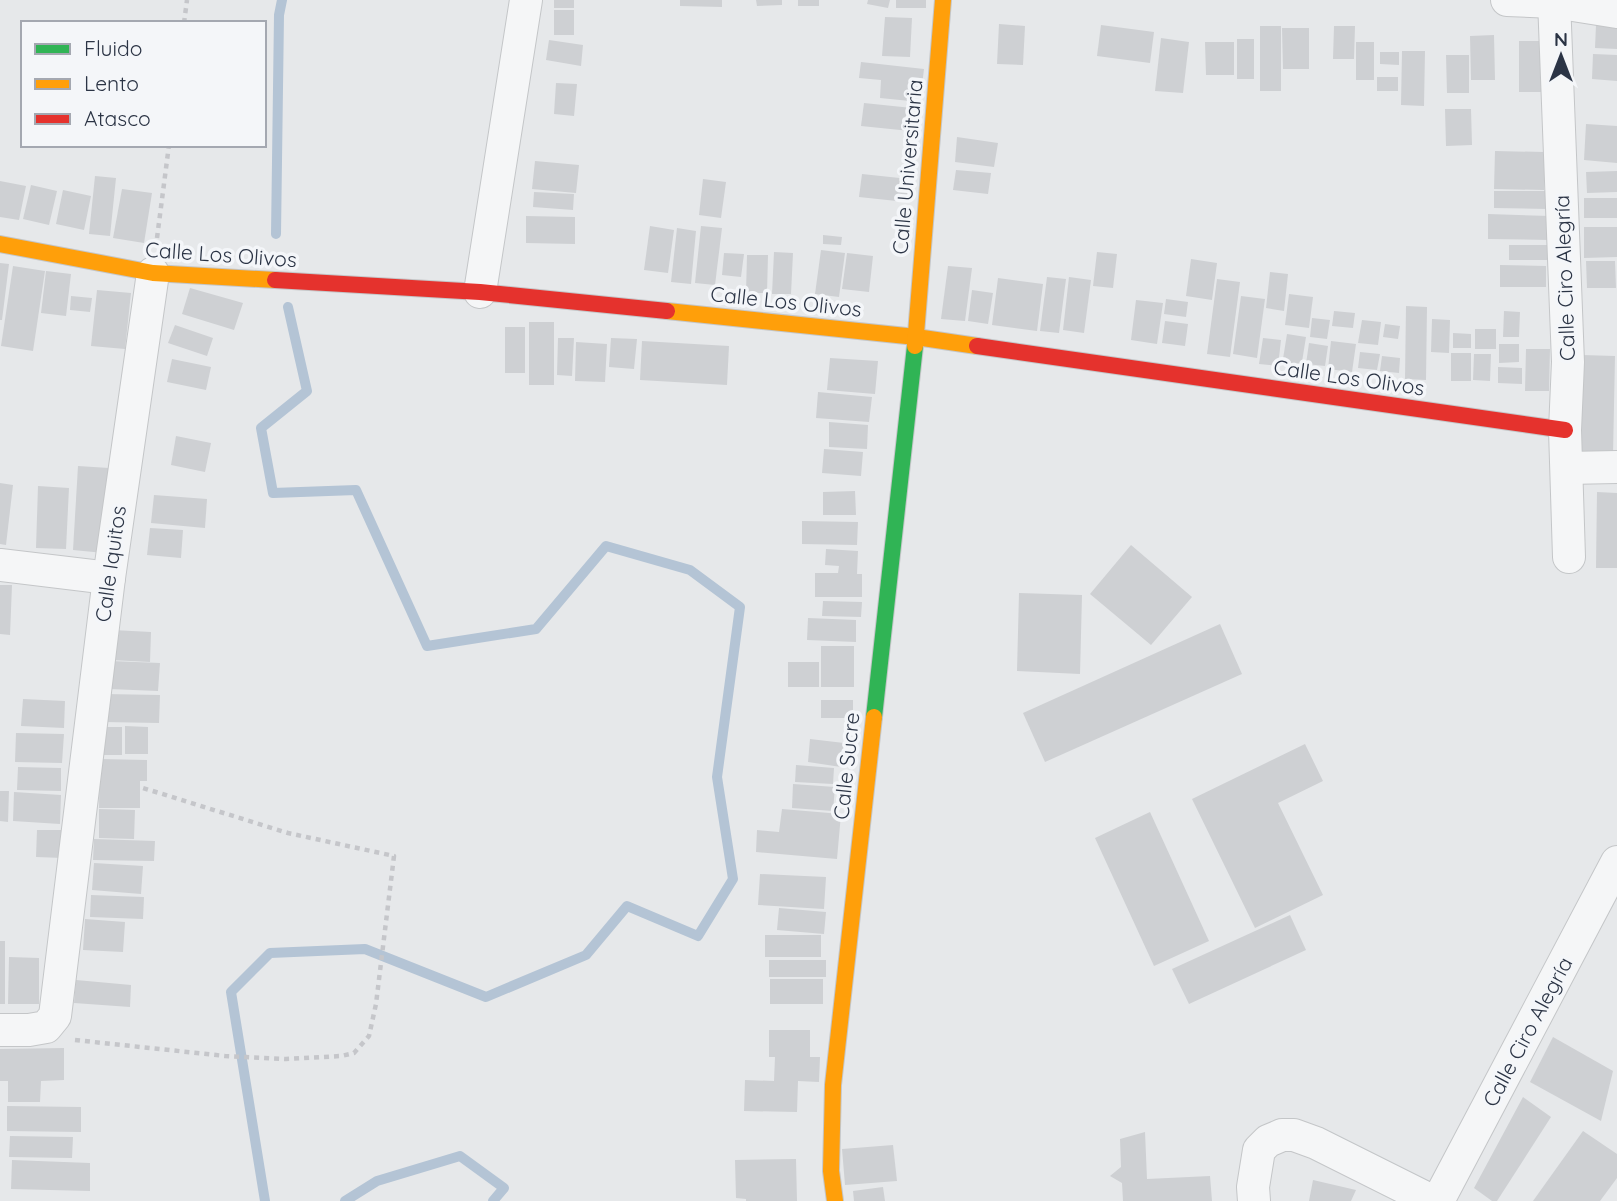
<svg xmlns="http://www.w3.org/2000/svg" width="1617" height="1201" font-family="Quicksand,sans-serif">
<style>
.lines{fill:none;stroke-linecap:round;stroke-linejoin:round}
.stream{stroke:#b4c4d5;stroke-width:10}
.building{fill:#ced0d3}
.street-casing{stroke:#c4c6c8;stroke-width:34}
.fast-casing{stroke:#c4c6c8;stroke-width:18}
.slow-casing{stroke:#c4c6c8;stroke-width:18}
.jam-casing{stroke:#c4c6c8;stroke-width:18}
.path{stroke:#c5c6ca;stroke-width:4.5;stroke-dasharray:5 5;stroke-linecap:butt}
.street{stroke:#f5f6f7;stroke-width:32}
.fast{stroke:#30b455;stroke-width:16}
.slow{stroke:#ff9f0a;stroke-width:16}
.jam{stroke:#e5322d;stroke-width:16}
.labels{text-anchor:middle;stroke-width:7;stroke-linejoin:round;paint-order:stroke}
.street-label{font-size:21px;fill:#2b3445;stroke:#f4f6f9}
</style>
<rect width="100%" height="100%" fill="#e6e8ea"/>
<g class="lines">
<g class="stream">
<path d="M276 234 279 15 282 0"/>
<path d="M265 1201 231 992 270 953 365 949 486 997 586 955 627 906 698 936 733 879 717 777 740 607 690 570 606 546 536 629 427 646 356 490 273 493 261 428 307 391 288 307"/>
<path d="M345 1201 377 1181 460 1156 504 1188 493 1201"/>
</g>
</g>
<g class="building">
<rect x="554" y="0" width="20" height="8"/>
<path d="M680 0H722V7L680 6Z"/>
<path d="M756 0H782V5L757 6Z"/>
<rect x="798" y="0" width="21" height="6"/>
<path d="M868 0H890L888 8 867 4Z"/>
<rect x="896" y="0" width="30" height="8"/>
<rect x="554" y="10" width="20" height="25"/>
<path d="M885 17 912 18 910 57 882 56Z"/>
<path d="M999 24 1025 26 1023 65 997 64Z"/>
<path d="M1101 25 1154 32 1150 63 1097 56Z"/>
<path d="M1596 25 1617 26V49L1595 48Z"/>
<rect x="1260" y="26" width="21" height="65"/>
<path d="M1334 26H1355L1354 59H1333Z"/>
<path d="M1282 28H1309V69H1283Z"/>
<path d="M1494 35 1495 80H1471L1470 36Z"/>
<path d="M1161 38 1189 42 1183 93 1155 91Z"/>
<rect x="1237" y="39" width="17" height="40"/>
<path d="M549 40 583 45 581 66 546 60Z"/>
<rect x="1519" y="41" width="28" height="51"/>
<path d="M1205 42H1234V75H1206Z"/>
<rect x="1356" y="42" width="18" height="38"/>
<path d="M1402 51H1425L1424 106 1401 105Z"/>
<path d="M1380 52H1399V65L1380 64Z"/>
<path d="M1593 54 1617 55V81L1592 79Z"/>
<path d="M1446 55H1469V93H1447Z"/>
<path d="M861 62 924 69 920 102 880 98 881 80 859 78Z"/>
<rect x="1377" y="77" width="21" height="14"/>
<path d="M556 83 577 84 574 116 554 114Z"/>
<path d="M864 103 912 108 910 131 861 126Z"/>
<path d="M1445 109H1471L1472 145 1446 146Z"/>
<path d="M1586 124 1617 126V163L1584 160Z"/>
<path d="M957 137 998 143 994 167 955 162Z"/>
<path d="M1495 151 1544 152V190L1494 189Z"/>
<path d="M535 161 579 165 576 193 532 189Z"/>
<path d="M956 170 991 173 988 194 953 190Z"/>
<path d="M1617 171V192L1587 193 1586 172Z"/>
<path d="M862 174 909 179 906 202 859 197Z"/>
<path d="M95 176 116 178 110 236 89 234Z"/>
<path d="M703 179 726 182 721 218 699 215Z"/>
<path d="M0 181 26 186 19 220 0 217Z"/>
<path d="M31 185 57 191 49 225 23 219Z"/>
<path d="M122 189 152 193 144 243 113 238Z"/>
<path d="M63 190 91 196 84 230 56 224Z"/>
<path d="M1494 191H1547V209L1494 208Z"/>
<path d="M534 192 574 194 573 210 533 207Z"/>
<rect x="1584" y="198" width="33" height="20"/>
<path d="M1488 214 1550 216V240L1488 239Z"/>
<path d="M526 216 575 217V244L526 243Z"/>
<path d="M650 226 674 230 668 273 644 270Z"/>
<path d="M701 226 722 228 715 285 695 283Z"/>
<path d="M1584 227H1617V257L1584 258Z"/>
<path d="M677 228 696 231 691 284 671 282Z"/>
<path d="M823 235 842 237 841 245 823 244Z"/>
<rect x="1509" y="245" width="39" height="15"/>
<path d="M821 250 845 253 839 297 815 294Z"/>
<path d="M774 252 793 253 791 294H772Z"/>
<path d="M1097 252 1117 254 1113 288 1093 286Z"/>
<path d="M724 253 744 254 741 277 722 275Z"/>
<path d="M847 253 873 256 869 292 842 289Z"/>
<path d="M747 255H768L767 293H746Z"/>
<path d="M1191 259 1217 263 1212 300 1186 296Z"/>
<path d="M1586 261H1615L1616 288H1587Z"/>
<path d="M0 263 9 264 2 320H0Z"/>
<path d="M1500 265 1546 266V287H1500Z"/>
<path d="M13 266 45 271 33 351 1 346Z"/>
<path d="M948 266 972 268 965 321 941 319Z"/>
<path d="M46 271 71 274 66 316 41 313Z"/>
<path d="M1270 272 1288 274 1284 311 1266 308Z"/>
<path d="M1047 277 1066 279 1059 333 1040 331Z"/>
<path d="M1069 277 1091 280 1084 333 1063 330Z"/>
<path d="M998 278 1043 284 1037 331 992 325Z"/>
<path d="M1217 279 1240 282 1230 357 1207 354Z"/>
<path d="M190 288 243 303 234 330 182 314Z"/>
<path d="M97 290 131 293 125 349 91 346Z"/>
<path d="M972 290 993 293 988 324 968 321Z"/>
<path d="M1289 294 1313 297 1309 328 1285 325Z"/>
<path d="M71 296 92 298 90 312 70 310Z"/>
<path d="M1241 296 1265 299 1257 358 1233 354Z"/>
<path d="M1166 299 1188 302 1186 317 1164 314Z"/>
<path d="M1136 300 1163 303 1157 344 1131 340Z"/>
<path d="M1406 306 1427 307 1426 380 1405 379Z"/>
<path d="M1334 311 1355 313 1353 328 1332 326Z"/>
<path d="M1504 311 1520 312 1519 337H1503Z"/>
<path d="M1312 318 1330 320 1327 339 1310 337Z"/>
<path d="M1432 319 1450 320 1449 353 1431 352Z"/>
<path d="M1362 320 1381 322 1378 345 1358 343Z"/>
<path d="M1165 321 1188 324 1185 346 1162 343Z"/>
<rect x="529" y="322" width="25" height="63"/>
<path d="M1385 324 1400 326 1398 339 1383 337Z"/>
<path d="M175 325 213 338 207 356 168 343Z"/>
<rect x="505" y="327" width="20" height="46"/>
<rect x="1475" y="329" width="21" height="20"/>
<path d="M1453 333 1471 334V348H1453Z"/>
<path d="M1287 334 1306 337 1301 368 1282 365Z"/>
<path d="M558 338H574L572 376 557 375Z"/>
<path d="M611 338 637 339 634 369 609 367Z"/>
<path d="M1263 338 1281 340 1278 366 1259 364Z"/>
<path d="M642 341 729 346 727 385 640 380Z"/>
<path d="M1331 341 1356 344 1352 372 1328 369Z"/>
<path d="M576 342 607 344 605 382 575 381Z"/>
<path d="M1309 343 1328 346 1325 366 1306 364Z"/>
<path d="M1499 344H1519V362L1499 363Z"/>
<path d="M1526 349H1550L1549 391H1525Z"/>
<path d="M1360 352 1380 354 1377 370 1358 368Z"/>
<rect x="1451" y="353" width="20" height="28"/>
<path d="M1474 354H1491L1490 381 1473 380Z"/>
<path d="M1582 355 1615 356 1613 455 1580 454Z"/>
<path d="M1382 356 1400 358 1399 373 1380 371Z"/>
<path d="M830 358 878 361 875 394 827 390Z"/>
<path d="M172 359 211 367 206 390 167 382Z"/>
<path d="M1498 367 1522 368V384L1498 383Z"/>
<path d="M818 392 872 397 869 422 816 418Z"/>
<path d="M829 422 868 425 867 449 829 447Z"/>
<path d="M176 436 211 443 205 472 171 465Z"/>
<path d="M824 449 863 452 861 476 822 473Z"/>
<path d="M78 466 109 468 104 553 73 550Z"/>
<path d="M0 483 13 485 6 545 0 544Z"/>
<path d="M38 486 69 488 66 549 36 548Z"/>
<path d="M855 491 856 515H823V492Z"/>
<path d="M1597 492 1617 493V568H1596Z"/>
<path d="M154 495 207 499 205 528 151 523Z"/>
<path d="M802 521 858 522 857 545 802 544Z"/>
<path d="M150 528 183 530 181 558 147 555Z"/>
<path d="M1131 545 1192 597 1151 645 1090 594Z"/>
<path d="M826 549 858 551 857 574H862V597H815V573H838L839 566 825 565Z"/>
<path d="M0 585H12L10 635 0 634Z"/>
<path d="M1019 593 1082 595 1080 674 1017 671Z"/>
<path d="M823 601 862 602 861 617 822 616Z"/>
<path d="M808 618 856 620V642L807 640Z"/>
<path d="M1220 624 1242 674 1045 762 1023 713Z"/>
<path d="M113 630 151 632 150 662 111 660Z"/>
<rect x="821" y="646" width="33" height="41"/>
<path d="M110 661 160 663 158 691 109 689Z"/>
<rect x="788" y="662" width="31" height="25"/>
<path d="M105 694 160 695 159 723 104 722Z"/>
<path d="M23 699 65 701 64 728 21 726Z"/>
<rect x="821" y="700" width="32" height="18"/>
<path d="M125 726 148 727V754H125Z"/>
<rect x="102" y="727" width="20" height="28"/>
<path d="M16 733 64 734 62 763 15 762Z"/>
<path d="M810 739 844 743 841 767 808 762Z"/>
<path d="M1305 744 1323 781 1278 803 1323 895 1255 928 1192 799Z"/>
<path d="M100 759 147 760V781H140V808H99Z"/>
<path d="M796 765 834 768 833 784 795 782Z"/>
<path d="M18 767 61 768V791L17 790Z"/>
<path d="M793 784 835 787 833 811 792 808Z"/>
<path d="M0 791H9L8 822 0 821Z"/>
<path d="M14 792 61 795 60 824 13 821Z"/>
<path d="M99 809 135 810 134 839 99 838Z"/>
<path d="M782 809 841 814 837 859 756 852 757 830 779 832Z"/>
<path d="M1150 812 1209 941 1154 966 1095 838Z"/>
<path d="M37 830H64L63 858 36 857Z"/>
<path d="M94 839 155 841 154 861 93 860Z"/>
<path d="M94 863 143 866 141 894 92 890Z"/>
<path d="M760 874 826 877 824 909 758 905Z"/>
<path d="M91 895 144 897 143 919 90 917Z"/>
<path d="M779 908 826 912 824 934 777 930Z"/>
<path d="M1290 915 1306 950 1189 1004 1172 969Z"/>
<path d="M85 919 125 922 123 952 83 950Z"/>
<rect x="765" y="935" width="56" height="22"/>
<rect x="0" y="941" width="5" height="63"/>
<path d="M9 957 39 958V1004H8Z"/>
<rect x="769" y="960" width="57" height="17"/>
<rect x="770" y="979" width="53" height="25"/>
<path d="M76 980 131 985 130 1007 74 1003Z"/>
<path d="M769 1030H810V1057H820L819 1082 798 1081 797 1112 744 1111 745 1080 774 1081 775 1057H769Z"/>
<path d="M1553 1037 1613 1071 1601 1121 1530 1082Z"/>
<path d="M64 1048V1080L41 1081 40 1102H8V1081H0V1049Z"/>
<path d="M1523 1097 1551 1117 1497 1201H1492L1474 1188Z"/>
<path d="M7 1106 81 1107V1132L7 1131Z"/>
<path d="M1583 1131 1617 1154V1178L1600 1201H1533Z"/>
<path d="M1145 1132 1147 1179 1210 1176 1212 1201H1123L1122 1183 1110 1176 1121 1167 1120 1139Z"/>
<path d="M10 1136 73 1137 72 1158 9 1157Z"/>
<path d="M893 1145 897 1181 845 1185 842 1149Z"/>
<path d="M796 1159 797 1201H746V1199L736 1198 735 1160Z"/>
<path d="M12 1160 90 1163V1191L11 1189Z"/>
<path d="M1313 1180 1356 1190 1351 1201H1309Z"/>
<path d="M883 1187 885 1201H854L853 1191Z"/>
</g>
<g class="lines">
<defs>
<g id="street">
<path d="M1507 0 1554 2 1617 12"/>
<path d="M1554 0 1568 362 1565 430 1569 557"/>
<path d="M480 292 526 0"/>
<path d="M1567 468 1617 467"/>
<path d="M0 565 109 578"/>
<path d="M0 1030H29L46 1027 55 1016 109 578 153 273"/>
<path d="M1254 1201 1253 1187 1259 1150 1268 1141 1282 1135H1294L1316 1143 1432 1201"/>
<path d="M1438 1201 1617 862"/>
</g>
<path id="fast" d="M874 717 915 346"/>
<g id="slow">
<path d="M0 244 153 273 275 280"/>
<path d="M667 311 916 337 977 346"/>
<path d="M915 346 943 0"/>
<path d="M835 1201 831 1171 833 1085 874 717"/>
</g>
<g id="jam">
<path d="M275 280 480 292 667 311"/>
<path d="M977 346 1565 430"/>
</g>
</defs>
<use href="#street" class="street-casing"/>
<use href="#fast" class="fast-casing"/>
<use href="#slow" class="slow-casing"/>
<use href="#jam" class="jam-casing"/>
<g class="path">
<path d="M184 23 187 0"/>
<path d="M157 238 169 145"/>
<path d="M75 1040 225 1056 286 1059 341 1056 354 1053 369 1036 376 1004 394 856 288 833 143 788"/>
</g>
<use href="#street" class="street"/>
<use href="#fast" class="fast"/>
<use href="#slow" class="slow"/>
<use href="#jam" class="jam"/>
</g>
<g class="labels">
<g class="street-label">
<text transform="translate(908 167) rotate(-85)" y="7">Calle Universitaria</text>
<text transform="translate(221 255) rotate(4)" y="7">Calle Los Olivos</text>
<text transform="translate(1565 278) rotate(-92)" y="7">Calle Ciro Alegría</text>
<text transform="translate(786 302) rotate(6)" y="7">Calle Los Olivos</text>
<text transform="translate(1349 378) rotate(8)" y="7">Calle Los Olivos</text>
<text transform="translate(111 564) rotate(-82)" y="7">Calle Iquitos</text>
<text transform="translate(847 766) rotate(-84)" y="7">Calle Sucre</text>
<text transform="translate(1528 1032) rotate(-62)" y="7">Calle Ciro Alegría</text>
</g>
</g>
<rect x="21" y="21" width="245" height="126" fill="#f4f6f9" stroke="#a4a8b1" stroke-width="2"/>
<rect x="35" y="44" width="35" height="10" fill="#30b455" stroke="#a4a8b1" stroke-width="2"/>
<text x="84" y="56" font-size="21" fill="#2b3445">Fluido</text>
<rect x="35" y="79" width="35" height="10" fill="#ff9f0a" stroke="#a4a8b1" stroke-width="2"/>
<text x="84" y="91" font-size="21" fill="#2b3445">Lento</text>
<rect x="35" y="114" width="35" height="10" fill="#e5322d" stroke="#a4a8b1" stroke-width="2"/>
<text x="84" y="126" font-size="21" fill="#2b3445">Atasco</text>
<g transform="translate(1561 56)" stroke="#f4f6f9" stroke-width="5" paint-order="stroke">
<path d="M0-5L12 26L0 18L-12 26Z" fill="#2b3445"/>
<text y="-10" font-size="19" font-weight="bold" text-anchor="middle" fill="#2b3445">N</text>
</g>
</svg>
